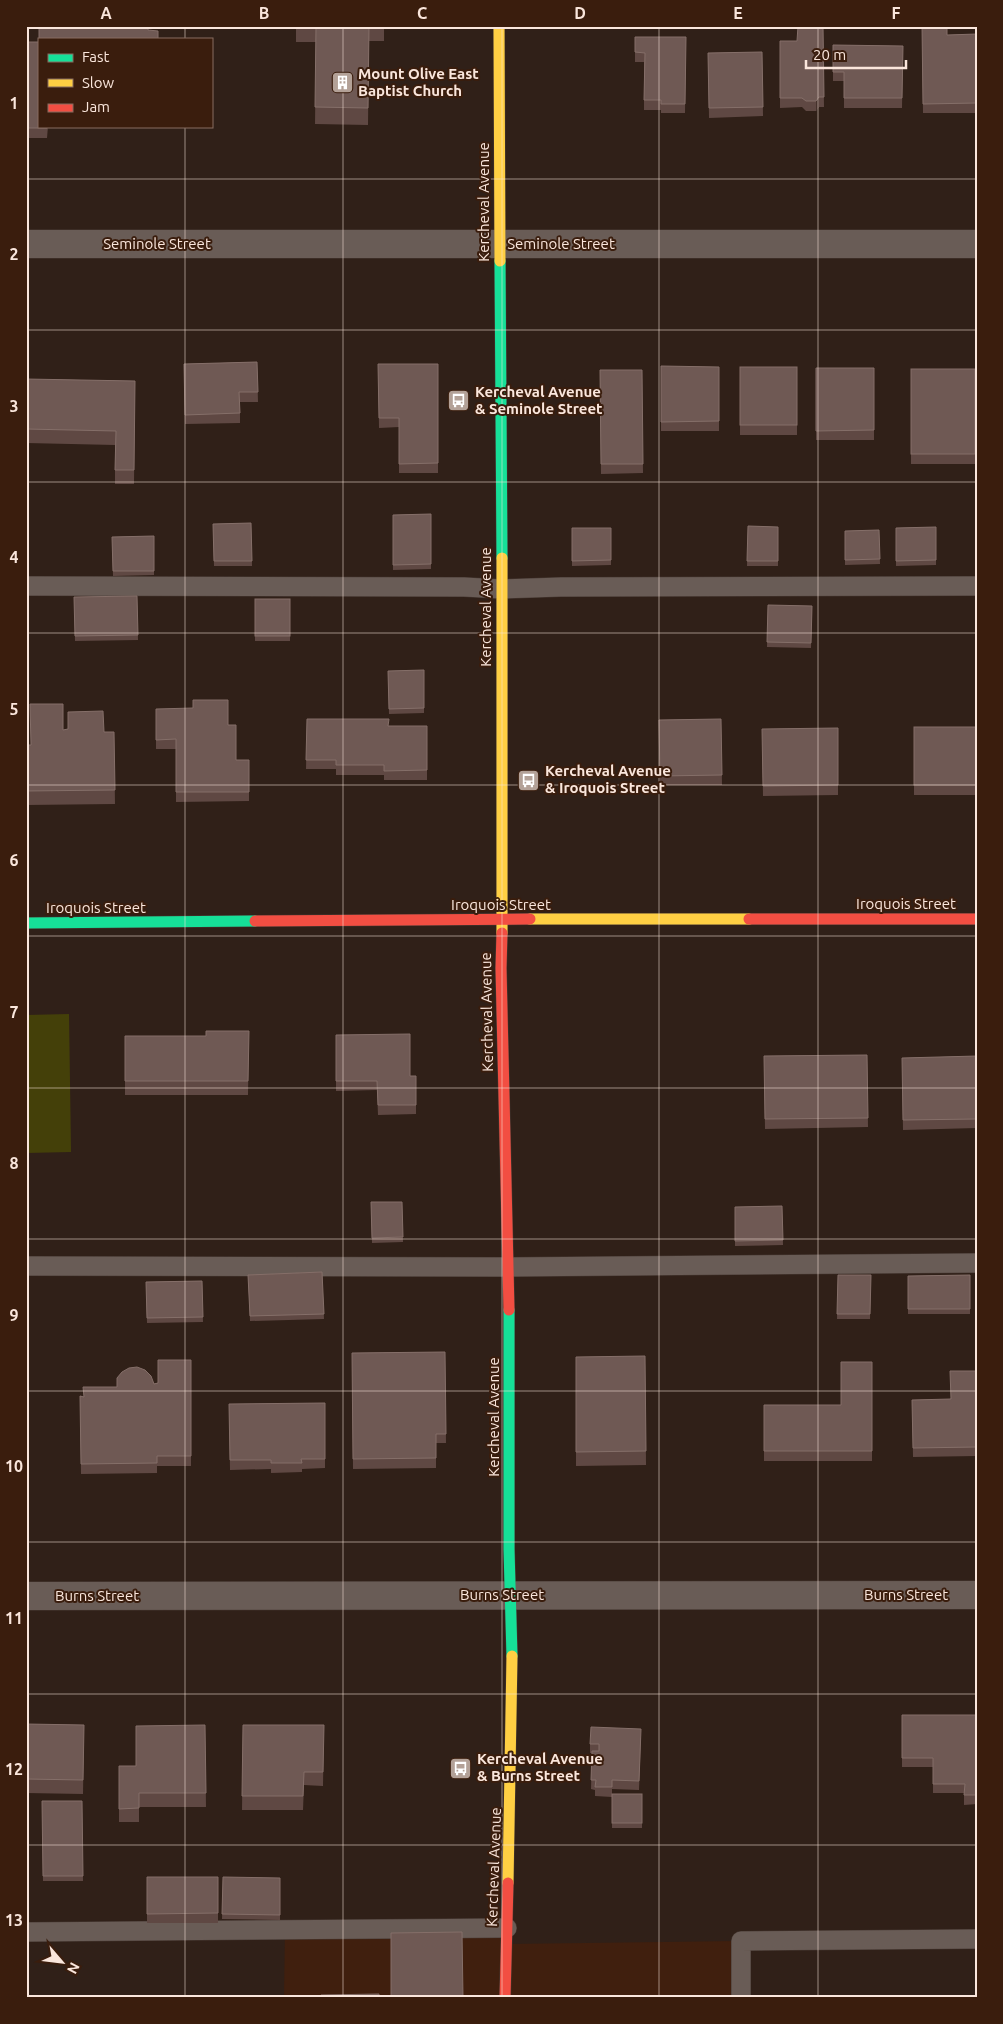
<svg xmlns="http://www.w3.org/2000/svg" width="1003" height="2024" font-family="Ubuntu,sans-serif">
<style>
.built{fill:#401f0e}
.pitch{fill:#444009}
.lines{fill:none;stroke-linecap:round;stroke-linejoin:round}
.lane-casing{stroke:#493b35;stroke-width:20}
.street-casing{stroke:#493b35;stroke-width:29}
.fast-casing{stroke:#493b35;stroke-width:12}
.slow-casing{stroke:#493b35;stroke-width:12}
.jam-casing{stroke:#493b35;stroke-width:12}
.lane{stroke:#695c56;stroke-width:19}
.street{stroke:#695c56;stroke-width:28}
.fast{stroke:#16e098;stroke-width:11}
.slow{stroke:#ffcf43;stroke-width:11}
.jam{stroke:#f24e42;stroke-width:11}
.wall{fill:#5f4843}
.shaded-wall{fill:#45312b}
.building{fill:#6f5954;stroke:#856f69}
.grid{fill:none;stroke:#fae6dc;stroke-width:1;stroke-opacity:0.55}
.labels{text-anchor:middle;stroke-width:4;stroke-linejoin:round;paint-order:stroke}
.poi-label{font-size:15px;font-weight:bold;fill:#fae6dc;stroke:#3a1d0d;text-anchor:start}
.street-label{font-size:15px;fill:#fae6dc;stroke:#3a1d0d}
.neatline{fill:none;stroke:#fae6dc;stroke-width:2}
.grid-label{font-size:16px;text-anchor:middle;font-weight:bold;fill:#fae6dc}
</style>
<rect width="100%" height="100%" fill="#302018"/>
<path class="built" d="M507 1928V1944L741 1941V1998H284L285 1930Z"/>
<path class="pitch" d="M69 1014 71 1152 26 1153V1015Z"/>
<g class="lines">
<defs>
<g id="lane">
<path d="M26 586 464 587 501 589 561 587 977 586"/>
<path d="M26 1266 508 1267 977 1263"/>
<path d="M26 1932 507 1928"/>
<path d="M741 1998V1941L977 1939"/>
</g>
<g id="street">
<path d="M26 244H977"/>
<path d="M26 1596 977 1595"/>
</g>
<g id="fast">
<path d="M500 261 502 558"/>
<path d="M26 923 255 921"/>
<path d="M509 1310V1549L512 1656"/>
</g>
<g id="slow">
<path d="M499 26 500 261"/>
<path d="M502 558V933"/>
<path d="M530 919H749"/>
<path d="M508 1883 512 1656"/>
</g>
<g id="jam">
<path d="M749 919H977"/>
<path d="M255 921 530 919"/>
<path d="M502 933 501 968 509 1310"/>
<path d="M505 1998 508 1883"/>
</g>
</defs>
<use href="#lane" class="lane-casing"/>
<use href="#street" class="street-casing"/>
<use href="#fast" class="fast-casing"/>
<use href="#slow" class="slow-casing"/>
<use href="#jam" class="jam-casing"/>
<use href="#lane" class="lane"/>
<use href="#street" class="street"/>
<use href="#fast" class="fast"/>
<use href="#slow" class="slow"/>
<use href="#jam" class="jam"/>
</g>
<g class="wall">
<path d="M296 26H384V41H369L368 125 315 124 316 42H296Z"/>
<path d="M823 26 824 107H819L816 111H806L802 107 780 108V41H797Z"/>
<path d="M922 26 947 35 977 34V113H923Z"/>
<path d="M635 37H686L685 113H661V110H644V62H635Z"/>
<path d="M26 42 48 126 47 138H26Z"/>
<path d="M833 45 903 46 902 108H844V81H833Z"/>
<path d="M762 52 763 116 709 118 708 53Z"/>
<path d="M257 362 258 402H240V423L185 424 184 364Z"/>
<path d="M378 364H438V473H399V427L379 428Z"/>
<path d="M661 366 719 367V431H661Z"/>
<rect x="740" y="367" width="57" height="68"/>
<rect x="816" y="368" width="58" height="72"/>
<rect x="911" y="369" width="64" height="95"/>
<path d="M600 370H642L643 473 601 474Z"/>
<path d="M26 379 135 381 134 484H115V445L26 443Z"/>
<path d="M431 514V569L393 570V515Z"/>
<path d="M251 523 252 566H214L213 524Z"/>
<path d="M748 526 778 527V566H747Z"/>
<path d="M936 527V565L896 566V528Z"/>
<path d="M572 528H611V565L572 566Z"/>
<path d="M879 530 880 564 845 565V531Z"/>
<path d="M154 536V575L113 576 112 537Z"/>
<path d="M137 596 138 640 75 641 74 597Z"/>
<rect x="255" y="599" width="35" height="42"/>
<path d="M768 605 812 606 811 648 767 647Z"/>
<path d="M424 670V713L389 714 388 671Z"/>
<path d="M156 709 228 725 236 760H249V801L176 802V749H156Z"/>
<path d="M307 719 388 726H427V780H384V775H336V769H306Z"/>
<path d="M721 719 722 785H660L659 720Z"/>
<rect x="914" y="727" width="63" height="68"/>
<path d="M838 728V795L763 796 762 729Z"/>
<path d="M68 729 104 732H114L115 804 26 805V745H31L63 730Z"/>
<path d="M249 1031 248 1095H125V1036H206Z"/>
<path d="M336 1035 410 1076H416V1114L378 1115 377 1090 336 1091Z"/>
<path d="M867 1055 868 1127 765 1129 764 1056Z"/>
<path d="M977 1056V1128L903 1130 902 1058Z"/>
<path d="M371 1202H402L403 1242 372 1243Z"/>
<path d="M782 1206 783 1245 735 1246V1207Z"/>
<path d="M322 1272 324 1319 250 1321 248 1275Z"/>
<path d="M838 1275H871L870 1319H837Z"/>
<path d="M970 1275V1314H908V1276Z"/>
<path d="M202 1281 203 1322 147 1323 146 1282Z"/>
<path d="M445 1352 446 1443H436V1468L353 1469 352 1353Z"/>
<path d="M645 1356 646 1465 576 1466V1357Z"/>
<path d="M191 1360V1466H157V1473L81 1474 80 1396 83 1397 117 1387 158 1383Z"/>
<path d="M872 1362V1461H764V1405H841Z"/>
<path d="M977 1371V1456L913 1457 912 1400 950 1399Z"/>
<path d="M325 1403V1468L302 1469V1472L271 1473V1469L230 1470 229 1404Z"/>
<path d="M902 1715H977V1804L964 1805V1793H933V1767H902Z"/>
<path d="M26 1724 84 1725 83 1794 26 1793Z"/>
<path d="M205 1725 206 1807H139V1822H119V1766H136Z"/>
<path d="M243 1725H324L323 1786 304 1785 303 1810H242Z"/>
<path d="M641 1738 639 1790 612 1789V1794H642V1828H612V1797L595 1796V1790L591 1789 592 1753H590V1744Z"/>
<path d="M42 1801H82L83 1881H43Z"/>
<rect x="147" y="1877" width="71" height="46"/>
<path d="M223 1877 280 1878V1920L222 1919Z"/>
</g>
<path class="shaded-wall" d="M819 97V107L816 111V101Z"/>
<g class="building">
<path d="M39 26H148V30L158 31V39H39Z"/>
<path d="M316 26H369L368 108 315 107Z"/>
<path d="M798 26H823L824 97H819L816 101H806L802 98H780V41H797Z"/>
<path d="M922 26H947V35L977 34V103L923 104Z"/>
<path d="M635 37H686L685 104H661V100H644L645 53 635 52Z"/>
<path d="M26 42H39V126H47V128H26Z"/>
<path d="M833 45 903 46 902 98H844V72H833Z"/>
<path d="M762 52 763 107 709 108 708 53Z"/>
<path d="M257 362 258 392H239L240 413 185 415 184 364Z"/>
<path d="M378 364H438V463L399 464V418H379Z"/>
<path d="M661 366 719 367V421L661 422Z"/>
<rect x="740" y="367" width="57" height="58"/>
<path d="M816 368H874V430L816 431Z"/>
<rect x="911" y="369" width="64" height="85"/>
<path d="M600 370H642L643 464H601Z"/>
<path d="M26 379 135 381 134 470H115L116 431 26 429Z"/>
<path d="M431 514V564L393 565V515Z"/>
<path d="M251 523 252 561H214L213 524Z"/>
<path d="M748 526 778 527V561H747Z"/>
<path d="M936 527V560L896 561V528Z"/>
<path d="M572 528H611V560L572 561Z"/>
<path d="M879 530 880 559 845 560V531Z"/>
<path d="M154 536V571H113L112 537Z"/>
<path d="M137 596 138 635 75 636 74 597Z"/>
<rect x="255" y="599" width="35" height="37"/>
<path d="M768 605 812 606 811 643 767 642Z"/>
<path d="M424 670V708L389 709 388 671Z"/>
<path d="M193 700H228V725H236V760H249V792H176V739L156 740V709L193 708Z"/>
<path d="M30 704H63V730L68 729V712L103 711 104 732H114L115 790 26 791V745H31Z"/>
<path d="M307 719H389L388 726H427V770L384 771V765H336V760H306Z"/>
<path d="M721 719 722 775 660 776 659 720Z"/>
<rect x="914" y="727" width="63" height="58"/>
<path d="M838 728V785L763 786 762 729Z"/>
<path d="M206 1031H249L248 1081H125V1036H206Z"/>
<path d="M410 1034V1076H416V1105H378L377 1081H336V1035Z"/>
<path d="M867 1055 868 1118 765 1119 764 1056Z"/>
<path d="M977 1056V1119L903 1120 902 1058Z"/>
<path d="M371 1202H402L403 1237 372 1238Z"/>
<path d="M782 1206 783 1240 735 1241V1207Z"/>
<path d="M322 1272 324 1314 250 1316 248 1275Z"/>
<path d="M838 1275H871L870 1314H837Z"/>
<path d="M970 1275V1309H908V1276Z"/>
<path d="M202 1281 203 1317 147 1318 146 1282Z"/>
<path d="M445 1352 446 1434H436V1458L353 1459 352 1353Z"/>
<path d="M645 1356 646 1451 576 1452V1357Z"/>
<path d="M158 1360H191V1456H157V1463L81 1464 80 1396 84 1397 83 1387H117V1378L122 1372 129 1368 137 1367 145 1370 151 1376 154 1384 158 1383Z"/>
<path d="M841 1362H872V1451H764V1405H841Z"/>
<path d="M950 1371H977V1447L913 1448 912 1400 951 1399Z"/>
<path d="M325 1403V1459H301L302 1463H271V1460H230L229 1404Z"/>
<path d="M902 1715H977V1795H964L965 1784H933V1758H902Z"/>
<path d="M26 1724 84 1725 83 1780 26 1779Z"/>
<path d="M205 1725 206 1793H139V1808L119 1809V1766H136V1726Z"/>
<path d="M243 1725H324L323 1772H304L303 1796H242Z"/>
<path d="M591 1727 641 1729 639 1781 612 1780V1787H595L596 1780H591L592 1751H599V1744H590Z"/>
<rect x="612" y="1794" width="30" height="29"/>
<path d="M42 1801H82L83 1876H43Z"/>
<path d="M147 1877H218V1913L147 1914Z"/>
<path d="M223 1877 280 1878V1915L222 1914Z"/>
<path d="M462 1932 463 1998H391V1933Z"/>
<path d="M379 1994V1998H321V1995Z"/>
</g>
<path class="grid" d="M185 26V39M343 26V1998M502 26V1998M659 26V1998M818 26V1998M185 126V1998M26 179H977M26 330H977M26 482H977M26 633H977M26 785H977M26 936H977M26 1088H977M26 1239H977M26 1391H977M26 1542H977M26 1694H977M26 1845H977"/>
<defs>
<symbol id="building-square" viewBox="-11 -11 22 22"><rect x="-9" y="-9" width="18" height="18" rx="4" fill="#b3a197" stroke="#3a1d0d"/><path d="M-4-6H4V6H1V3H-1V6H-4ZM-2.5-4.3h1.7v1.8h-1.7ZM.8-4.3h1.7v1.8H.8ZM-2.5-1h1.7V.8h-1.7ZM.8-1h1.7V.8H.8Z" fill="#fff"/></symbol>
<symbol id="bus-square" viewBox="-11 -11 22 22"><rect x="-9" y="-9" width="18" height="18" rx="4" fill="#b3a197" stroke="#3a1d0d"/><path d="M-5-6H5V4H4V6H2V4H-2V6H-4V4H-5ZM-3.5-4V0h7V-4ZM-3.5 1.2v1.5H-2V1.2ZM2 1.2v1.5H3.5V1.2Z" fill="#fff"/></symbol>
</defs>
<g fill-rule="evenodd">
<use href="#building-square" x="330" y="70" width="25" height="25"/>
<use href="#bus-square" x="446" y="388" width="25" height="25"/>
<use href="#bus-square" x="516" y="768" width="25" height="25"/>
<use href="#bus-square" x="448" y="1756" width="25" height="25"/>
</g>
<g class="labels">
<g class="poi-label">
<text x="358" y="79">Mount Olive East<tspan x="358" dy="17">Baptist Church</tspan></text>
<text x="475" y="397">Kercheval Avenue<tspan x="475" dy="17">&amp; Seminole Street</tspan></text>
<text x="545" y="776">Kercheval Avenue<tspan x="545" dy="17">&amp; Iroquois Street</tspan></text>
<text x="477" y="1764">Kercheval Avenue<tspan x="477" dy="17">&amp; Burns Street</tspan></text>
</g>
<g class="street-label">
<text transform="translate(484 202) rotate(-90)" y="5">Kercheval Avenue</text>
<text x="157" y="249">Seminole Street</text>
<text x="561" y="249">Seminole Street</text>
<text transform="translate(486 607) rotate(-90)" y="5">Kercheval Avenue</text>
<text x="906" y="909">Iroquois Street</text>
<text x="501" y="910">Iroquois Street</text>
<text x="96" y="913">Iroquois Street</text>
<text transform="translate(487 1012) rotate(-91)" y="5">Kercheval Avenue</text>
<text transform="translate(494 1417) rotate(-90)" y="5">Kercheval Avenue</text>
<text x="502" y="1600">Burns Street</text>
<text x="906" y="1600">Burns Street</text>
<text x="97" y="1601">Burns Street</text>
<text transform="translate(494 1867) rotate(-88)" y="5">Kercheval Avenue</text>
</g>
</g>
<rect width="1003" height="2024" fill="none" stroke="#3a1d0d" stroke-width="55"/>
<rect x="38" y="38" width="175" height="90" fill="#3a1d0d" stroke="#876d60"/>
<rect x="48" y="54" width="25" height="8" fill="#16e098" stroke="#876d60"/>
<text x="82" y="62" font-size="15" fill="#fae6dc">Fast</text>
<rect x="48" y="79" width="25" height="8" fill="#ffcf43" stroke="#876d60"/>
<text x="82" y="88" font-size="15" fill="#fae6dc">Slow</text>
<rect x="48" y="104" width="25" height="8" fill="#f24e42" stroke="#876d60"/>
<text x="82" y="112" font-size="15" fill="#fae6dc">Jam</text>
<g transform="translate(62 1962) rotate(118)" stroke="#3a1d0d" stroke-width="4" paint-order="stroke">
<path d="M0-4L9 19L0 12L-9 19Z" fill="#fae6dc"/>
<text y="-8" font-size="14" font-weight="bold" text-anchor="middle" fill="#fae6dc">N</text>
</g>
<path d="M806 60v8h100v-8" fill="none" stroke="#fae6dc" stroke-width="2.5"/>
<text x="813" y="60" font-size="15" fill="#fae6dc" stroke="#3a1d0d" stroke-width="4" paint-order="stroke">20 m</text>
<rect x="28" y="28" width="948" height="1968" class="neatline"/>
<g class="grid-label">
<text x="106" y="19">A</text>
<text x="264" y="19">B</text>
<text x="422" y="19">C</text>
<text x="580" y="19">D</text>
<text x="738" y="19">E</text>
<text x="896" y="19">F</text>
<text x="14" y="109">1</text>
<text x="14" y="260">2</text>
<text x="14" y="412">3</text>
<text x="14" y="563">4</text>
<text x="14" y="715">5</text>
<text x="14" y="866">6</text>
<text x="14" y="1018">7</text>
<text x="14" y="1169">8</text>
<text x="14" y="1321">9</text>
<text x="14" y="1472">10</text>
<text x="14" y="1624">11</text>
<text x="14" y="1775">12</text>
<text x="14" y="1926">13</text>
</g>
</svg>
